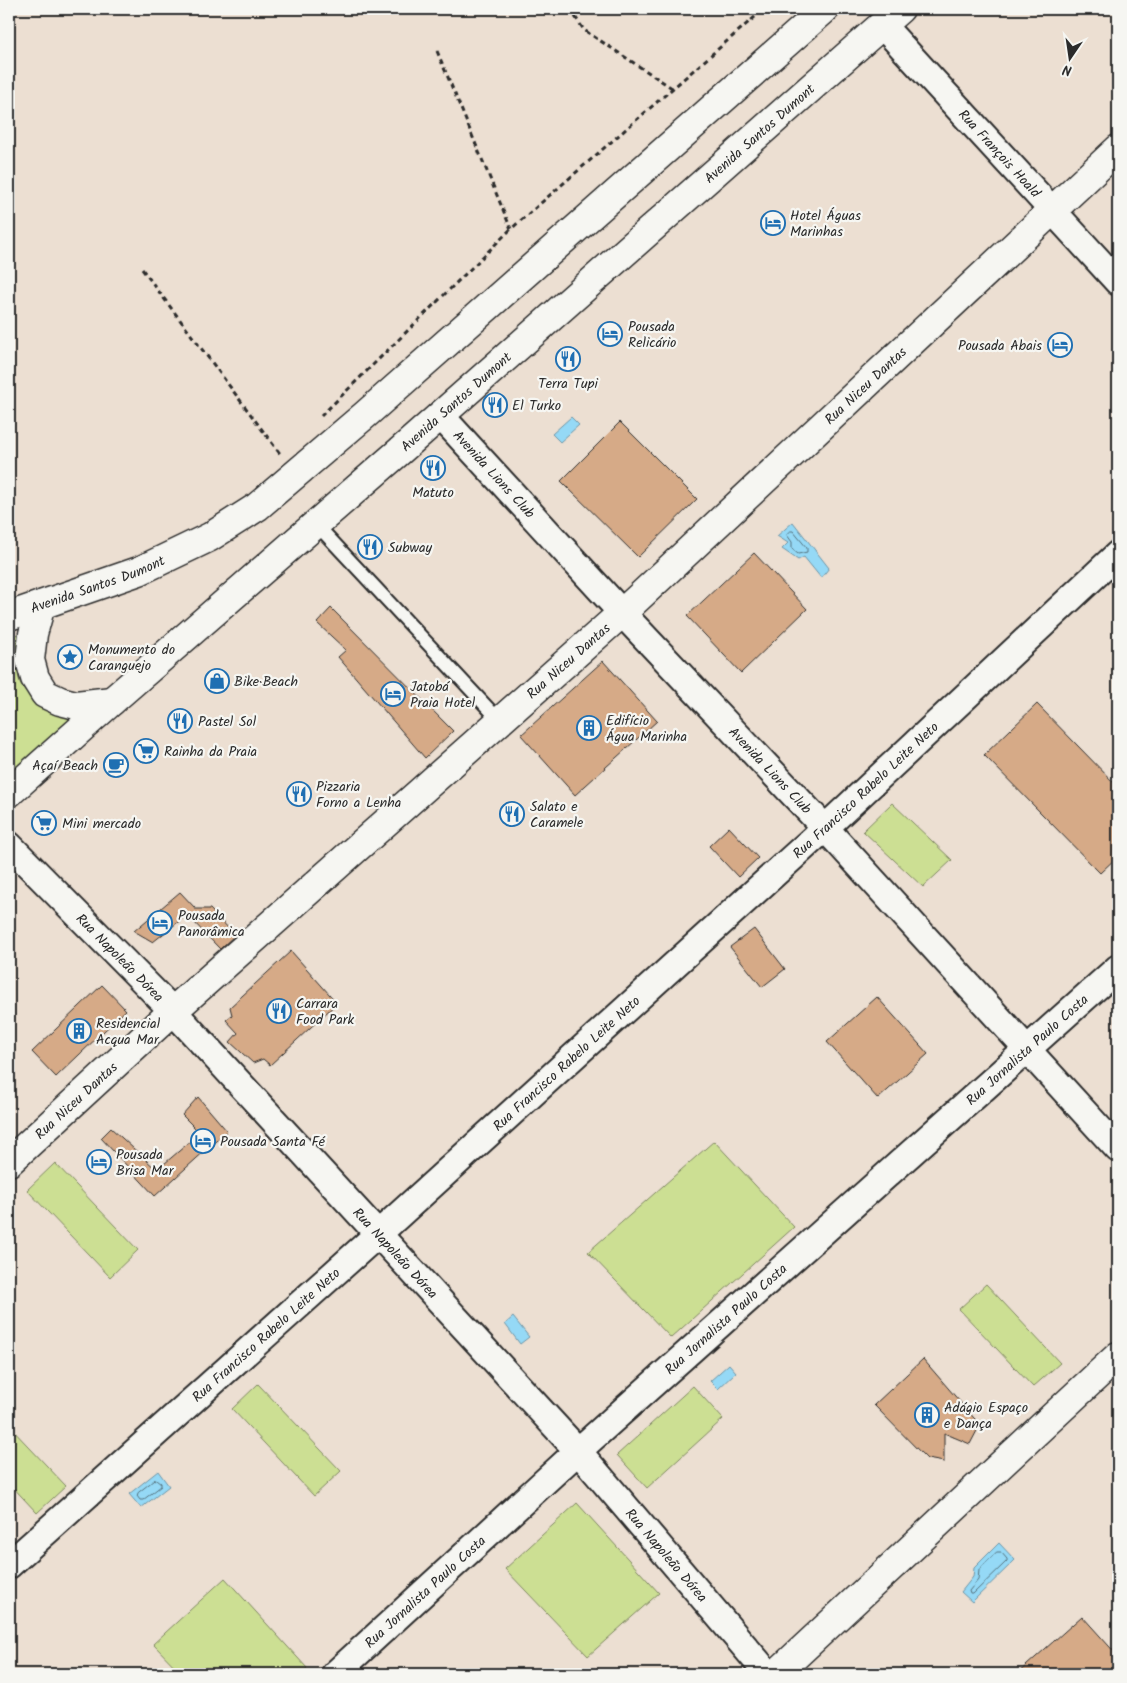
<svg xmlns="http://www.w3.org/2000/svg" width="1127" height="1683" font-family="Kalam,sans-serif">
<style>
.green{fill:#ccdf93;stroke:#7c855f}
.water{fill:#95d9f6;stroke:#6b93a5}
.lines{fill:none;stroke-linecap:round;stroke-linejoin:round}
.shore{stroke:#55717c;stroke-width:1}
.building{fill:#d6aa87;stroke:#2b2b2b}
.service-casing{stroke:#2b2b2b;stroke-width:16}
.minor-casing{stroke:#2b2b2b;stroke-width:30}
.tertiary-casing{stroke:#2b2b2b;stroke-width:31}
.secondary-casing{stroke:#2b2b2b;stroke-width:31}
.path{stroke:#2b2b2b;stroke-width:3;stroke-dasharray:5 4;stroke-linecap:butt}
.service{stroke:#f6f6f2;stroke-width:12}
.minor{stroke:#f6f6f2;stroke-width:26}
.tertiary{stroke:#f6f6f2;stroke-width:28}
.secondary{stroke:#f6f6f2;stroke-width:28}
.labels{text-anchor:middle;stroke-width:4.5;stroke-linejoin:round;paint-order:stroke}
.street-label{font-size:14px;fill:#2b2b2b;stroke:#f6f6f2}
.poi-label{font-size:14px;fill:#2b2b2b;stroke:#f6f6f2;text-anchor:start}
</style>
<rect width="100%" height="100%" fill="#ecdfd2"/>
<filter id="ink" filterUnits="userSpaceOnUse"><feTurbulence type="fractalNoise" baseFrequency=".02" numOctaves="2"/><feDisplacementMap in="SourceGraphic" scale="10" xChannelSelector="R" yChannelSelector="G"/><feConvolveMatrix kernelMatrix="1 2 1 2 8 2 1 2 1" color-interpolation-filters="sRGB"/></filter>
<g filter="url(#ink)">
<g class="green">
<path d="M29 630C26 641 19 655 18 667 15 699 52 707 76 715L9 775V637Z"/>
<path d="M892 803 952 860 923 887 863 831Z"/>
<path d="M714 1141 794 1227 671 1338 588 1252Z"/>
<path d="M55 1163 138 1250 110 1277 27 1190Z"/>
<path d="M986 1284 1060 1363 1033 1387 959 1309Z"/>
<path d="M258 1384 341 1471 314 1496 232 1409Z"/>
<path d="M693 1386 723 1419 647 1488 617 1455Z"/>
<path d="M9 1426 66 1486 37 1513 9 1483Z"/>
<path d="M577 1503 659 1593 588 1656 505 1569Z"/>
<path d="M225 1578 307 1668 300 1674H182L153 1644Z"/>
</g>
<g class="water">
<path d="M571 417 579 425 560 442 552 434Z"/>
<path d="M793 522 829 568 821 578 804 557 798 560 782 549 788 543 777 536Z"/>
<path d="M513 1317 529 1337 520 1344 505 1324Z"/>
<path d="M729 1364 736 1372 718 1389 710 1381Z"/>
<path d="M158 1471 169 1486 141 1508 129 1494Z"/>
<path d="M999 1543 1015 1560 972 1602 961 1592 973 1577 974 1568Z"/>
</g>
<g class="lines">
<g class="shore">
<path d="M791 531H793L807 548V552L798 554 792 549V542L787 535Z"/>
<path d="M156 1479 161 1483V1486L143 1500H140L137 1496 138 1493Z"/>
<path d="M997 1552H1001L1007 1559V1561L973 1594H970L969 1591 978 1580 979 1570Z"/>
</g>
</g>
<g class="building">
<path d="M620 422 697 499 638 557 561 481Z"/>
<path d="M754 553 807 609 741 673 687 616Z"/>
<path d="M331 608 453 731 425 758 338 657 346 650 317 623Z"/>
<path d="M603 661 657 721 575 795 521 735Z"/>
<path d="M1037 704 1118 787V856L1100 873 984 755Z"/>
<path d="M729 827 758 858 738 877 709 846Z"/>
<path d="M180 892 195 908 194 909H210L235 935 220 949 187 915 153 942 134 931Z"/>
<path d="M754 929 785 969 762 987 730 947Z"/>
<path d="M291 951 337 1003 270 1065 263 1059 253 1063 230 1042 238 1033 226 1020 232 1015 230 1007Z"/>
<path d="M102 985 126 1010 56 1077 32 1052Z"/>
<path d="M877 997 928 1054 878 1099 827 1042Z"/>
<path d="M198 1097 227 1131 155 1196 101 1138 111 1128 157 1170 200 1133 182 1115Z"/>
<path d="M923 1359 980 1425 970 1444 944 1433V1462L927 1459 874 1405Z"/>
<path d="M1082 1616 1118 1656V1674H1017Z"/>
</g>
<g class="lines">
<defs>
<path id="service" d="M316 524 500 721"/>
<g id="minor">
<path id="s1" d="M882 25 1118 282"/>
<path id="s2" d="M440 415 622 613 825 828 1118 1149"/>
<path id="s3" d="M9 845 173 1011 578 1451 768 1674"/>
<path id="s4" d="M9 1565 377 1235 825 828 1118 554"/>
<path id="s5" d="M335 1674 578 1451 1118 968"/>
</g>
<g id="tertiary">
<path id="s6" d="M9 1162 173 1011 622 613 1118 149"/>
<path d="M776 1674 1118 1356"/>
</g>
<g id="secondary">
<path d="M41 605 33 634 30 660 35 678 45 694 60 701 76 705 112 701"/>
<path id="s7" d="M9 616 139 571 210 537 257 507 365 415 825 9"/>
<path id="s8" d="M9 793 112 701 400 451 900 9"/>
</g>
</defs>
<use href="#service" class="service-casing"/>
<use href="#minor" class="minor-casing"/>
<use href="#tertiary" class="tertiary-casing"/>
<use href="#secondary" class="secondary-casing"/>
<g class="path">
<path d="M570 9 584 30 672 88"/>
<path d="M437 51 511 229"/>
<path d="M142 269 281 455"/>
<path d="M321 416 511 229 764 9"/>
</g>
<use href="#service" class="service"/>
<use href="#minor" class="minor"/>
<use href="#tertiary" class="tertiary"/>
<use href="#secondary" class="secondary"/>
</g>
</g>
<defs>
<symbol id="hotel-ring" viewBox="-11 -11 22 22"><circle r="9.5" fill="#f6f6f2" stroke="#1f6fb2" stroke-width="1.5"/><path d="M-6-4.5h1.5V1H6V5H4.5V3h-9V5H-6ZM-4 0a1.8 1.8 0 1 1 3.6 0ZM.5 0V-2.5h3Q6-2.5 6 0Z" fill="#1f6fb2"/></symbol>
<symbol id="restaurant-ring" viewBox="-11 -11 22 22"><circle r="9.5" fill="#f6f6f2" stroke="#1f6fb2" stroke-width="1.5"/><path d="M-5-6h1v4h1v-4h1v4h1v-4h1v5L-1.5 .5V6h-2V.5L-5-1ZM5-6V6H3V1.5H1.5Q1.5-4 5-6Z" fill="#1f6fb2"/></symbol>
<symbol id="sight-ring" viewBox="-11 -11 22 22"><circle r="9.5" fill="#f6f6f2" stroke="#1f6fb2" stroke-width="1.5"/><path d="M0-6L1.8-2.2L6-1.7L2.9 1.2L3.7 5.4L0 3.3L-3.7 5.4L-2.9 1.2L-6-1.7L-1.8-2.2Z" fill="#1f6fb2"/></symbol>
<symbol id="shop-ring" viewBox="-11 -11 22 22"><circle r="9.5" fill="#f6f6f2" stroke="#1f6fb2" stroke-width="1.5"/><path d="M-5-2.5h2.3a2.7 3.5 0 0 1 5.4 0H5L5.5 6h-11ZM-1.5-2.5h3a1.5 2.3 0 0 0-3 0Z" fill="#1f6fb2"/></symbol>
<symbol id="building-ring" viewBox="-11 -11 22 22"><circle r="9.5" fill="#f6f6f2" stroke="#1f6fb2" stroke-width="1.5"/><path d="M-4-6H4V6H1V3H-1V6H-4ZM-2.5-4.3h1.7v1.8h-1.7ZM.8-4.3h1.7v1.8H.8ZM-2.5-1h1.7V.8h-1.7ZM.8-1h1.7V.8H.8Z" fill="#1f6fb2"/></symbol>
<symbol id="supermarket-ring" viewBox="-11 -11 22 22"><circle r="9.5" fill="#f6f6f2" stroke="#1f6fb2" stroke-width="1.5"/><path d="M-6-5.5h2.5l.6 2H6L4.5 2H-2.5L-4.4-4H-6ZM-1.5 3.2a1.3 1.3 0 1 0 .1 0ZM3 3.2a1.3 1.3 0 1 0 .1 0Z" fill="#1f6fb2"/></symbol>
<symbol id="cafe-ring" viewBox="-11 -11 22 22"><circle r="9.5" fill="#f6f6f2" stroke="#1f6fb2" stroke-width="1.5"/><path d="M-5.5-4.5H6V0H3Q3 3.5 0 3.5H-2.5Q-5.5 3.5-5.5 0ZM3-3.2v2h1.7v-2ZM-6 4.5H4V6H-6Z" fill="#1f6fb2"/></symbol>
</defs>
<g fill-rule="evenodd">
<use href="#hotel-ring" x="759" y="209" width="28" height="28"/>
<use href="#hotel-ring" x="596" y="320" width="28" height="28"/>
<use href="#hotel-ring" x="1046" y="331" width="28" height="28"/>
<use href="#restaurant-ring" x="554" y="345" width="28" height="28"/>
<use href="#restaurant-ring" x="481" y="391" width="28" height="28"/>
<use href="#restaurant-ring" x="419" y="454" width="28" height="28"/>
<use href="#restaurant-ring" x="356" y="533" width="28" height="28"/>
<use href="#sight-ring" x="56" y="643" width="28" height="28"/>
<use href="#shop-ring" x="203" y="667" width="28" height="28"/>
<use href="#hotel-ring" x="379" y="680" width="28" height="28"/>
<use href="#restaurant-ring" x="166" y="707" width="28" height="28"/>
<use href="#building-ring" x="575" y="714" width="28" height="28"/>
<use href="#supermarket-ring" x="132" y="737" width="28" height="28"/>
<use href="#cafe-ring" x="102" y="751" width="28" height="28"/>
<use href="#restaurant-ring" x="285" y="780" width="28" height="28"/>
<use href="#restaurant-ring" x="498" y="800" width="28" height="28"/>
<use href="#supermarket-ring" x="30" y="809" width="28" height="28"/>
<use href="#hotel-ring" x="146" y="909" width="28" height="28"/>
<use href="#restaurant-ring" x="265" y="997" width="28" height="28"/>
<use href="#building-ring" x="65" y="1017" width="28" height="28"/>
<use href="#hotel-ring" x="189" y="1127" width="28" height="28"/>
<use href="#hotel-ring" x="85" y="1148" width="28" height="28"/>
<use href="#building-ring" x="913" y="1401" width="28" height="28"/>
</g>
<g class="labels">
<g class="street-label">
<text dy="5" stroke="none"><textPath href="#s8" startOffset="999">Avenida Santos Dumont</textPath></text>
<text dy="5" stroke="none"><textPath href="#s1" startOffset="174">Rua François Hoald</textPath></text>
<text dy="5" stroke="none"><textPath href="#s6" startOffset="1156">Rua Niceu Dantas</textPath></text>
<text dy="5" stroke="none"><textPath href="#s8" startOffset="594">Avenida Santos Dumont</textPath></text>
<text dy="5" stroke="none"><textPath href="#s2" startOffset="80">Avenida Lions Club</textPath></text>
<text dy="5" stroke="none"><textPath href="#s7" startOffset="94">Avenida Santos Dumont</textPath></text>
<text dy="5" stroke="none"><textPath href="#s6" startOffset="751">Rua Niceu Dantas</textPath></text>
<text dy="5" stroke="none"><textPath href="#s2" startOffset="485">Avenida Lions Club</textPath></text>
<text dy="5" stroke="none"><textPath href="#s4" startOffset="1155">Rua Francisco Rabelo Leite Neto</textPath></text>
<text dy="5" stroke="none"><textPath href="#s3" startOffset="158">Rua Napoleão Dórea</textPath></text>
<text dy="5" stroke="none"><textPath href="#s5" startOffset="932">Rua Jornalista Paulo Costa</textPath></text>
<text dy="5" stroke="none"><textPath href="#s4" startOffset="750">Rua Francisco Rabelo Leite Neto</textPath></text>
<text dy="5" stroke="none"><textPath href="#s6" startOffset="91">Rua Niceu Dantas</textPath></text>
<text dy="5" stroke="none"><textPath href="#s3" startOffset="562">Rua Napoleão Dórea</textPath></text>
<text dy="5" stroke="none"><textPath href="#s5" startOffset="528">Rua Jornalista Paulo Costa</textPath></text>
<text dy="5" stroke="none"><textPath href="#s4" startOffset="345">Rua Francisco Rabelo Leite Neto</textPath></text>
<text dy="5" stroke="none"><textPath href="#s3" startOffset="968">Rua Napoleão Dórea</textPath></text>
<text dy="5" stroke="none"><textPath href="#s5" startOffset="122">Rua Jornalista Paulo Costa</textPath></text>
</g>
<g class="poi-label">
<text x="790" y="220">Hotel Águas<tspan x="790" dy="16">Marinhas</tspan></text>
<text x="628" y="331">Pousada<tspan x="628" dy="16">Relicário</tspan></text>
<text x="1042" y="350" text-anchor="end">Pousada Abais</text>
<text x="568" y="388" text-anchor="middle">Terra Tupi</text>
<text x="512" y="410">El Turko</text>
<text x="433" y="497" text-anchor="middle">Matuto</text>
<text x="388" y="552">Subway</text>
<text x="88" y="654">Monumento do<tspan x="88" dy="16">Caranguejo</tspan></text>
<text x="234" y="686">Bike·Beach</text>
<text x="410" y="691">Jatobá<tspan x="410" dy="16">Praia Hotel</tspan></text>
<text x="606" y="725">Edifício<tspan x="606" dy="16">Água Marinha</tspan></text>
<text x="198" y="726">Pastel Sol</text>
<text x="164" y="756">Rainha da Praia</text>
<text x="98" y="770" text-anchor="end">Açaí Beach</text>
<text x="316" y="791">Pizzaria<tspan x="316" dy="16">Forno a Lenha</tspan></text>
<text x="530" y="811">Salato e<tspan x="530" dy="16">Caramele</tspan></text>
<text x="62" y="828">Mini mercado</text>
<text x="178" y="920">Pousada<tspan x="178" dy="16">Panorâmica</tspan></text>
<text x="296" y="1008">Carrara<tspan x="296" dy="16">Food Park</tspan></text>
<text x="96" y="1028">Residencial<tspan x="96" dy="16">Acqua Mar</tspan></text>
<text x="220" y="1146">Pousada Santa Fé</text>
<text x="116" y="1159">Pousada<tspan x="116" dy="16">Brisa Mar</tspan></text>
<text x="944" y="1412">Adágio Espaço<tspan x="944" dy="16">e Dança</tspan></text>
</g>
</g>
<rect width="1127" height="1683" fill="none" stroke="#f6f6f2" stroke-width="30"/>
<rect x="15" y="15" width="1097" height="1653" fill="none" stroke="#2b2b2b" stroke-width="2" filter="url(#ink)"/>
<g transform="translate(1070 58) rotate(193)" stroke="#f6f6f2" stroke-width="4" paint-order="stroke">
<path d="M0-4L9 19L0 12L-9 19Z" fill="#2b2b2b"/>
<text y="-8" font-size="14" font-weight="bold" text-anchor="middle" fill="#2b2b2b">N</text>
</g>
</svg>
